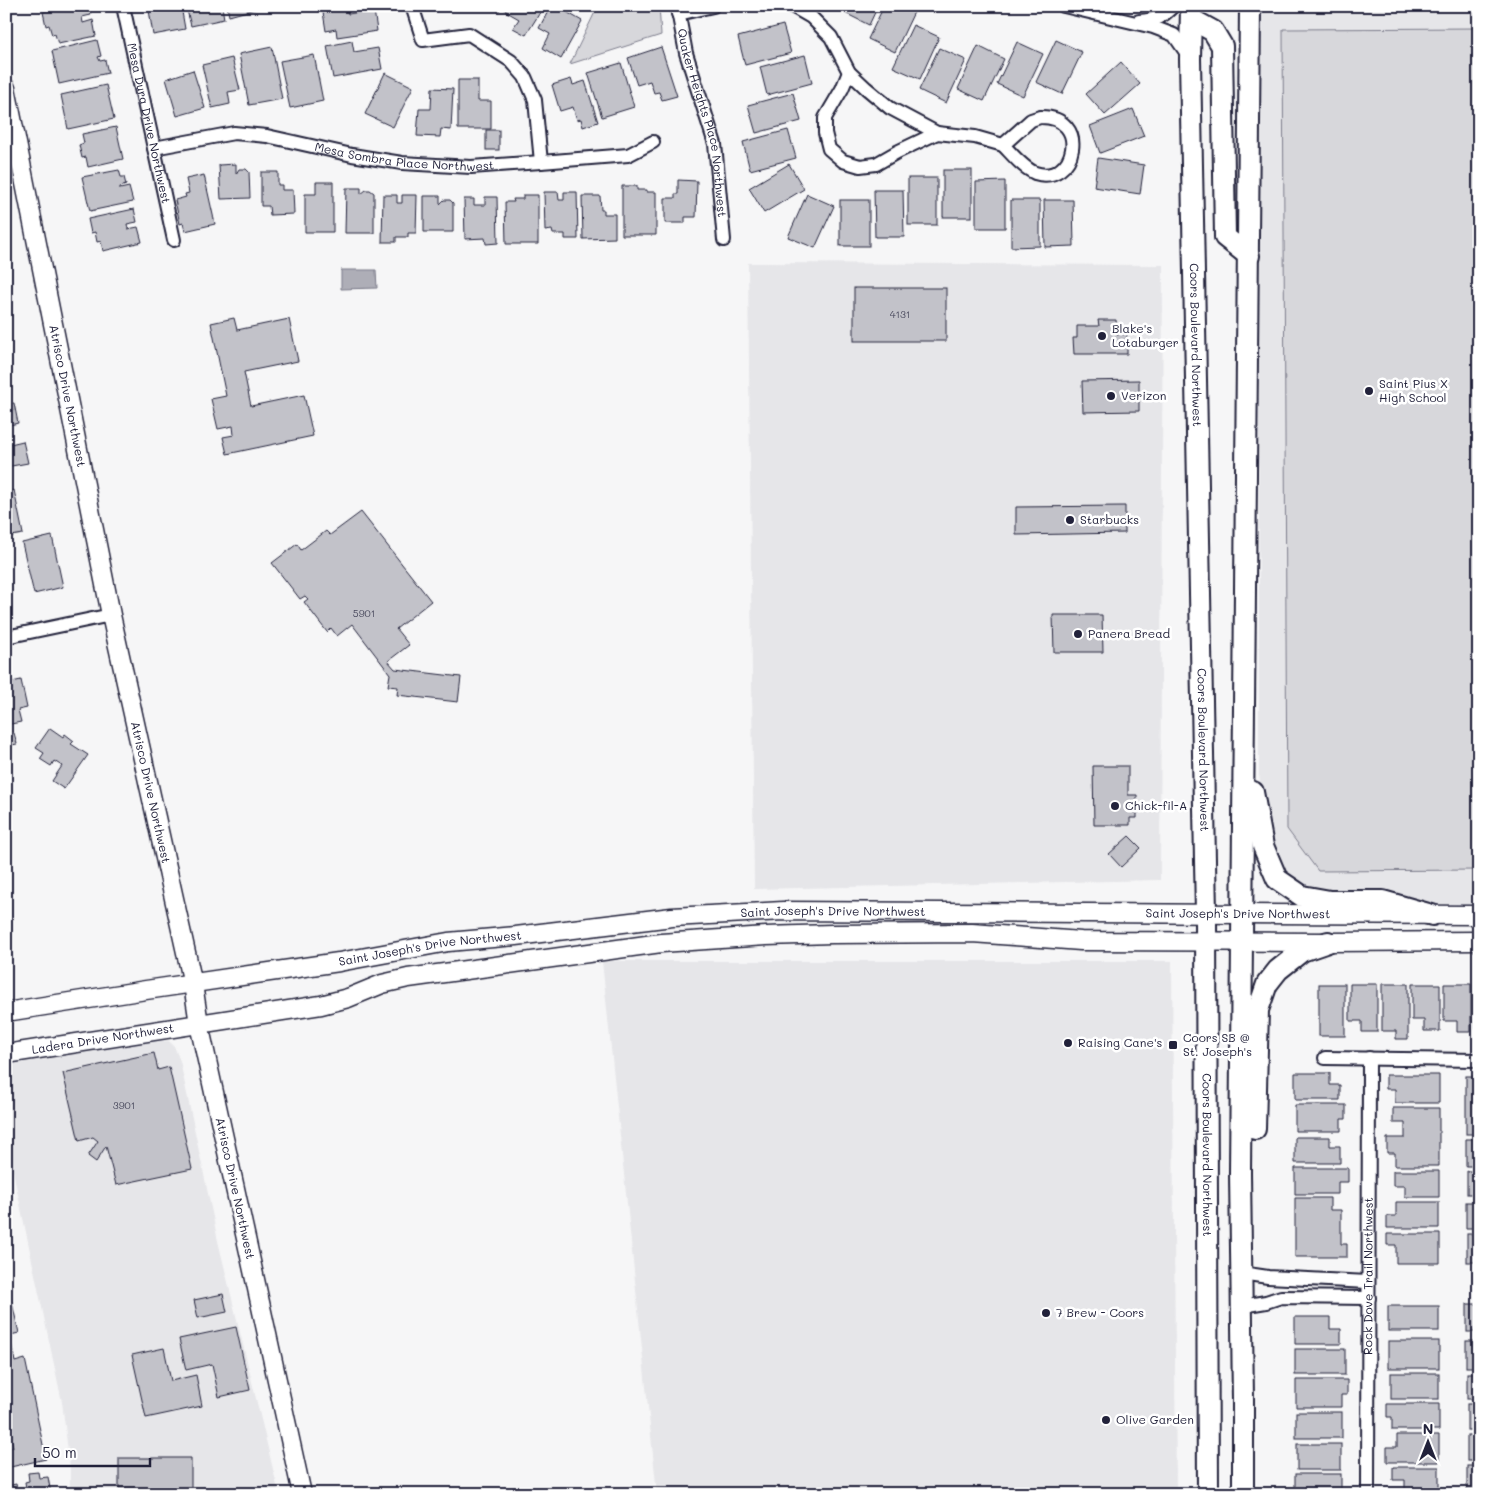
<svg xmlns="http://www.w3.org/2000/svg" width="1485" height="1500" font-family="Mali,sans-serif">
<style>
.built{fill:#e6e6e9}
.green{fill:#d7d7db;stroke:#7c7c8b}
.water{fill:#aeaeb7;stroke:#767685}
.building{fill:#c2c2c9;stroke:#22223b}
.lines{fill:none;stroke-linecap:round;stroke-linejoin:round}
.street-casing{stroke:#22223b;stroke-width:16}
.secondary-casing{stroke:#22223b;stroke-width:21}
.primary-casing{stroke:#22223b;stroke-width:24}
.street{stroke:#fff;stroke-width:12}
.secondary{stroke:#fff;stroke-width:18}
.primary{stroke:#fff;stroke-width:20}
.poi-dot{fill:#22223b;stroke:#fff;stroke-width:2}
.labels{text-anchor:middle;stroke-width:5;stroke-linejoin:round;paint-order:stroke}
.number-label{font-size:10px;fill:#4a4a5e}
.street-label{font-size:12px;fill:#22223b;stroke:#fff}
.poi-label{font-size:12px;fill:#22223b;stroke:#fff;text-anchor:start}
</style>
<rect width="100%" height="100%" fill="#f6f6f7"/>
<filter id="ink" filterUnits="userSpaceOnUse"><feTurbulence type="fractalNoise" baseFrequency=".02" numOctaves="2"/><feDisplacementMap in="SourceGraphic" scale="10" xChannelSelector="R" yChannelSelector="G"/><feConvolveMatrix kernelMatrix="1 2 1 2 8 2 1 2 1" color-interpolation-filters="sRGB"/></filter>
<g filter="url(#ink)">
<g class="built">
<path d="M1259 6H1479V904H1434L1385 895 1302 889 1281 872 1273 859 1259 775Z"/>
<path d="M748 263 1163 265 1160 880 754 889Z"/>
<path d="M602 961H1172L1176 1494H657Z"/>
<path d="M160 1041H169L174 1046 180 1061 218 1241 279 1494H70V1467L62 1402 6 1138V1063Z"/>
</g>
<g class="green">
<path d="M594 6H659L661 35 570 64 597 8Z"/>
<path d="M1479 28V870L1318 871 1287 829 1283 29Z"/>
</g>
<path class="water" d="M341 270H376L377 288 341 289Z"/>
<g class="building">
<path d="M68 6H89L91 15 82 17 83 23 93 20 96 36 58 44 55 34 52 35 49 25 46 26 43 12Z"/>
<path d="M158 6H181L185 29 153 35 149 10 159 8Z"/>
<path d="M186 6H222L224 19 191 26Z"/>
<path d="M227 6H262V7L229 16Z"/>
<path d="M322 6H347L348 14 374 10 377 31 337 37 336 29 326 31Z"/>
<path d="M487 6H502L499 11Z"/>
<path d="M508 6H544L526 35 513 28 519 19 505 11Z"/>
<path d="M551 6H556L582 21 561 59 543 48 550 34 539 28Z"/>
<path d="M846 6H878L869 25 843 12Z"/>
<path d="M884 6H908L915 10 895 52 868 39Z"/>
<path d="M783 25 791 53 745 65 738 37Z"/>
<path d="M913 25 939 37 920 79 893 67Z"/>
<path d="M97 40 101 56 98 57 100 61 105 60 108 73 59 84 52 51Z"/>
<path d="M1056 40 1082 52 1062 94 1036 82Z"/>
<path d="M352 41 354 52 378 48 382 69 333 78 327 46Z"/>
<path d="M1017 42 1043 54 1023 96 997 84Z"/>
<path d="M978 46 1004 59 984 101 958 89Z"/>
<path d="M272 47 282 99 249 105 239 54Z"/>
<path d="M661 47 677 96 662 100 659 92 654 93 650 81 637 85 628 58Z"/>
<path d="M939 48 966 60 946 103 919 90Z"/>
<path d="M314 55 323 101 290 108 280 61Z"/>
<path d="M805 55 812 83 767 95 760 67Z"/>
<path d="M232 58 240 90 228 92 230 104 212 108 202 65Z"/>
<path d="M1121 62 1140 84 1105 115 1086 94Z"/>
<path d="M621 63 634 107 602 117 588 73Z"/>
<path d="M193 70 205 108 177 116 166 79Z"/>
<path d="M385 73 413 87 393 127 365 114Z"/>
<path d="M571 79 573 85 585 81 598 122 583 127 581 119 577 120 573 107 560 111 552 85Z"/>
<path d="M458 80H478V101H491V129H458Z"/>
<path d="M106 85 114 119 68 129 61 95Z"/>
<path d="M432 88 453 89 451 130 441 129 440 137 417 136 419 109H431Z"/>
<path d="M793 93 801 121 756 133 748 105Z"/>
<path d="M1133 109 1144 136 1100 153 1090 126Z"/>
<path d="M116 127 123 159 88 167 86 157 82 158 79 145 84 143 82 134Z"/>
<rect x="486" y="130" width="13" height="20"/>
<path d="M788 130 796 158 750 170 743 142Z"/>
<path d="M1098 158 1144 165 1140 194 1094 187Z"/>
<path d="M236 164V174L239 169H246L249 172 250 198 221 199 219 165Z"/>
<path d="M789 164 804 189 764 213 749 188Z"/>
<path d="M119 170 121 177H124L126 185 120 187V189L129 187 133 202 90 211 82 177Z"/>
<rect x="943" y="170" width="29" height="47"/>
<path d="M261 172H278V185H282V190H293L294 214 270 215 269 206H261Z"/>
<path d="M204 175 215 224 185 231 183 223 180 224 175 200 186 197 185 194 189 193 186 179Z"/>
<rect x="908" y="178" width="29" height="47"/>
<path d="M678 180 697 181 696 217H685V223H665V198H675V194H678Z"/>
<path d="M1005 181V228H976V182Z"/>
<path d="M316 182H333V232H305V194H316Z"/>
<path d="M622 186H637V190H647V192H656V235H622Z"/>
<path d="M346 188H361V194L366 190H370L374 193V233H345Z"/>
<path d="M874 190H903L904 237H875Z"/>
<path d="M544 192H558L559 200H564V192H577L578 239H565V234H553L552 230 545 231Z"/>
<path d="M807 194 834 206 815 248 788 237Z"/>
<path d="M383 195H397V203H402V195H417L416 233H408V237H396V242H382Z"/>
<path d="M523 195H538V244H506L505 202H514L513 199H523Z"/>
<path d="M424 196H440V204L444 200H450L453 203V232H424Z"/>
<path d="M582 196H600L601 210H604V214H615V238L583 239Z"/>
<path d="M485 197H497L498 243 486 244 485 238 465 239 464 199H474V205H485Z"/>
<rect x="840" y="200" width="29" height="46"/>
<path d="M1011 200H1040V246L1011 247Z"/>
<path d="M1044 200H1073L1074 246 1045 247Z"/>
<path d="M134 209 137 222 127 224 128 229 138 227 142 242 103 251 101 241 97 242 95 232 91 233 88 219Z"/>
<rect x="854" y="288" width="92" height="53"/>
<path d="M234 318 237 330 289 319 298 361 244 372 251 406 304 395 313 436 227 454 223 437 234 435 233 426 218 429 211 399 226 396 211 323Z"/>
<path d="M1098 320H1116L1117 334H1127V354H1074L1073 338H1077V326H1099Z"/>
<path d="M1139 380V411L1083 412 1082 381Z"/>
<path d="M14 403 18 423 6 426V404Z"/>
<path d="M23 441 28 463 6 467V445Z"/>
<path d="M14 490 23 534 6 537V492Z"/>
<path d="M1125 506V533L1016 535V507Z"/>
<path d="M361 512 431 601 396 629 409 645 388 661 395 669 461 677 458 702 397 695 398 687 388 686 390 674 352 624 337 636 331 628 327 632 304 602 308 599 305 596 300 599 272 563 297 544 301 550 326 531 330 535Z"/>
<path d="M52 536 63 587 34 594 22 543Z"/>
<path d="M1053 615H1102L1103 652H1054Z"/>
<path d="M6 661 12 682 21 680 27 708 18 710 21 722 6 725Z"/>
<path d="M50 728 63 737 65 734 74 741 71 744 88 755 64 789 52 781 62 766 54 761 51 766 40 759 44 753 36 748Z"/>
<path d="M14 733 17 744 6 746 9 758 6 759V735Z"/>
<path d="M1093 766H1128V795H1137V818H1130V825H1094Z"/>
<path d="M1129 836 1141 848 1121 867 1109 854Z"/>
<rect x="6" y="853" width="4" height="65"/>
<rect x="1319" y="984" width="26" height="52"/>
<path d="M1350 984H1377V1032H1362V1021H1350Z"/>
<path d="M1382 984H1408V1039H1396V1031H1382Z"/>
<path d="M1412 984H1440V1031H1424V1020H1412Z"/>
<path d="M1444 984H1471V1032H1457V1021H1444Z"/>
<rect x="1476" y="984" width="3" height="45"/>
<path d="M154 1053 158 1070 169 1067 192 1169 116 1185 106 1146 96 1162 88 1156 98 1141 93 1137 79 1141 63 1073Z"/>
<path d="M1295 1073H1330V1085H1340V1100H1295Z"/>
<path d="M1386 1075H1439V1103H1395V1089H1386Z"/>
<rect x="1466" y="1076" width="13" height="58"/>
<path d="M1295 1105H1346V1119H1341V1131H1295Z"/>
<path d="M1393 1108H1439V1166H1395V1153H1387V1138H1405V1123H1393Z"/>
<path d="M1295 1137H1330V1146H1340V1163H1295Z"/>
<rect x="1466" y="1139" width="13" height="27"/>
<path d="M1295 1168H1348V1182H1338V1194H1295Z"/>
<path d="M1393 1171H1439V1197H1405V1186H1393Z"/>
<rect x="1467" y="1171" width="12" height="23"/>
<path d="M1295 1198H1330V1210H1341V1244H1347V1257H1295Z"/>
<path d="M1396 1202H1439V1228H1387V1216H1396Z"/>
<rect x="1466" y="1202" width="13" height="26"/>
<path d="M1387 1234H1440V1263H1396V1245H1387Z"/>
<rect x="1467" y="1234" width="12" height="28"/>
<path d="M6 1277 19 1333 6 1336Z"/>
<path d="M223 1294 227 1312 198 1318 194 1300Z"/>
<rect x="1467" y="1304" width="12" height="28"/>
<rect x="1388" y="1306" width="51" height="25"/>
<path d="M1295 1317H1330V1329H1341V1344H1295Z"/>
<path d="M236 1327 250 1390 219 1397 212 1364 186 1370 179 1339Z"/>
<rect x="1388" y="1341" width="51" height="27"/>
<rect x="1466" y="1341" width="13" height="26"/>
<path d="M11 1342 15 1362 25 1359 46 1459 6 1468V1449L13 1447 6 1416V1343Z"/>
<path d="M164 1348 171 1381 196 1375 202 1406 146 1418 132 1355Z"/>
<rect x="1295" y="1349" width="50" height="26"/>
<rect x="1391" y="1373" width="48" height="26"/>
<rect x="1467" y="1373" width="12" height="26"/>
<path d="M1296 1380H1347V1395H1341V1407H1296Z"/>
<path d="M1387 1404H1439V1430H1392V1417H1387Z"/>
<rect x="1467" y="1404" width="12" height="26"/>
<rect x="1296" y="1412" width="46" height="26"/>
<path d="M1397 1435H1439V1462H1387V1447H1397Z"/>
<rect x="1467" y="1435" width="12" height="26"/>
<rect x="1297" y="1444" width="44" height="26"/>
<path d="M119 1458H191V1494H159V1488H119Z"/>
<rect x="1467" y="1466" width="12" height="27"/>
<path d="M1393 1467H1439V1493H1405V1480H1393Z"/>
<path d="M38 1472 39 1478 48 1477 51 1494H27L25 1482 29 1481 28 1473Z"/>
<rect x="1295" y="1474" width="46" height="20"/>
<path d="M16 1484 18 1494H6V1486Z"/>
</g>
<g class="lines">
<defs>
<g id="street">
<path id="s1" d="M123 6 174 240"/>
<path d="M412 6 423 40 469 34 511 61 525 77 535 100 541 162"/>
<path id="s2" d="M677 6 686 53 715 144 724 240"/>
<path d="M792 6 811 17 831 37 849 72 866 88 890 108 937 133 975 137 1003 145"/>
<path d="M1064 6 1153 27 1174 35 1190 58"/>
<path d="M678 14 713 6"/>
<path d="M1139 21C1155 20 1162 18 1173 6"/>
<path d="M849 72 842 89 825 118V133L829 149 843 161 860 166 876 164 897 152 937 133"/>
<path d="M1040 117C1091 116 1076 186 1035 173 1023 168 1012 154 1003 145L1031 120Z"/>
<path id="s3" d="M154 148 234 133 267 136 352 155 402 163 471 167 541 162 628 155 653 142"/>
<path d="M6 637 111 615"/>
<path d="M1325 1058 1479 1060"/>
<path d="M1241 1273 1268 1277 1368 1282"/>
<path d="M1242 1306 1266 1302 1281 1297 1369 1298"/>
<path id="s4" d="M1368 1494 1369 1058"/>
</g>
<g id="secondary">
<path id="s5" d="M6 88 111 615 193 984 199 1024 302 1494"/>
<path id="s6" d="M6 1012 146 990 339 962 448 942 516 936 672 917 783 911 1243 914 1479 915"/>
<path id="s7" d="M6 1054 321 1005 348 998 382 984 408 978 661 943 766 936 832 934 972 933 1081 941 1328 942 1479 941"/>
</g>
<g id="primary">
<path id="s8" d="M1191 6 1190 59 1206 914 1208 1494"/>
<path d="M1191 19 1213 31 1222 46 1225 237 1249 256"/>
<path d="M1253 792 1263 846 1277 879 1302 896 1330 901H1383L1432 915"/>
<path d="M1255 1129 1258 1010 1267 984 1278 970 1302 951 1328 942"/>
<path d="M1243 1494V1400L1240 1173 1250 6"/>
</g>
</defs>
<use href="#street" class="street-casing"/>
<use href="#secondary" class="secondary-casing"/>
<use href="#primary" class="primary-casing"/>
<use href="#street" class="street"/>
<use href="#secondary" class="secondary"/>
<use href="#primary" class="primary"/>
</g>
</g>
<g class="poi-dot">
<circle cx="1102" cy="336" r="5"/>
<circle cx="1369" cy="391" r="5"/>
<circle cx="1111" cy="396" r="5"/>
<circle cx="1070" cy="520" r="5"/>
<circle cx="1078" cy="634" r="5"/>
<circle cx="1115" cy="806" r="5"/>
<circle cx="1068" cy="1043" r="5"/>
<rect x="1168" y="1040" width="10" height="10" rx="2.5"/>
<circle cx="1046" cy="1313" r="5"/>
<circle cx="1106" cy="1420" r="5"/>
</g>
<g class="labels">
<g class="number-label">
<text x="900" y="318">4131</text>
<text x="364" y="617">5901</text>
<text x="124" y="1109">3901</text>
</g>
<g class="street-label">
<text dy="4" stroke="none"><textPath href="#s1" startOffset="120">Mesa Dura Drive Northwest</textPath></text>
<text dy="4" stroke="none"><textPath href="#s2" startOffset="120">Quaker Heights Place Northwest</textPath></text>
<text dy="4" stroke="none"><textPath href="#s3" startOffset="254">Mesa Sombra Place Northwest</textPath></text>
<text dy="4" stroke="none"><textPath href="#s8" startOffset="339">Coors Boulevard Northwest</textPath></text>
<text dy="4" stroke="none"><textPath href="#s5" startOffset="314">Atrisco Drive Northwest</textPath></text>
<text dy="4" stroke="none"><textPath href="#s8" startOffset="744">Coors Boulevard Northwest</textPath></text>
<text dy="4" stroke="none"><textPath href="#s5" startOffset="719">Atrisco Drive Northwest</textPath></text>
<text dy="4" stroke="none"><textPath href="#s6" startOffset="834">Saint Joseph's Drive Northwest</textPath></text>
<text dy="4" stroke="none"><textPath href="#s6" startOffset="1239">Saint Joseph's Drive Northwest</textPath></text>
<text dy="4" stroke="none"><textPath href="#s6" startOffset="429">Saint Joseph's Drive Northwest</textPath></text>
<text dy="4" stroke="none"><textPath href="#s7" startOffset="98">Ladera Drive Northwest</textPath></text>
<text dy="4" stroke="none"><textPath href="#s8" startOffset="1149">Coors Boulevard Northwest</textPath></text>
<text dy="4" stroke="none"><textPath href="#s5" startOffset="1124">Atrisco Drive Northwest</textPath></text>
<text dy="4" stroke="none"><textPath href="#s4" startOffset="218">Rock Dove Trail Northwest</textPath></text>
</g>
<g class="poi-label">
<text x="1112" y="333">Blake's<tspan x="1112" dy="14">Lotaburger</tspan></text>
<text x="1379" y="388">Saint Pius X<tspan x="1379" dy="14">High School</tspan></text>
<text x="1121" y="400">Verizon</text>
<text x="1080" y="524">Starbucks</text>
<text x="1088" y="638">Panera Bread</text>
<text x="1125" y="810">Chick-fil-A</text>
<text x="1183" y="1042">Coors SB @<tspan x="1183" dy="14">St. Joseph's</tspan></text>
<text x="1078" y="1047">Raising Cane's</text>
<text x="1056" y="1317">7 Brew - Coors</text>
<text x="1116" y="1424">Olive Garden</text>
</g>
</g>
<rect width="1485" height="1500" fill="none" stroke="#fff" stroke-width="25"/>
<rect x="12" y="12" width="1460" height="1475" fill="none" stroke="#22223b" stroke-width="2" filter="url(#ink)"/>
<g transform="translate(1428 1442)" stroke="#ffffff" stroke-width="4" paint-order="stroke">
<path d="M0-4L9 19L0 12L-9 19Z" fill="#22223b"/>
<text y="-8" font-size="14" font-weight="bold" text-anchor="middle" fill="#22223b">N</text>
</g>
<path d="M35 1458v8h115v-8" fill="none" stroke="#22223b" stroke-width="2.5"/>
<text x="42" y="1458" font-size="15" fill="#22223b" stroke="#ffffff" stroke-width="4" paint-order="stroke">50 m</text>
</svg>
